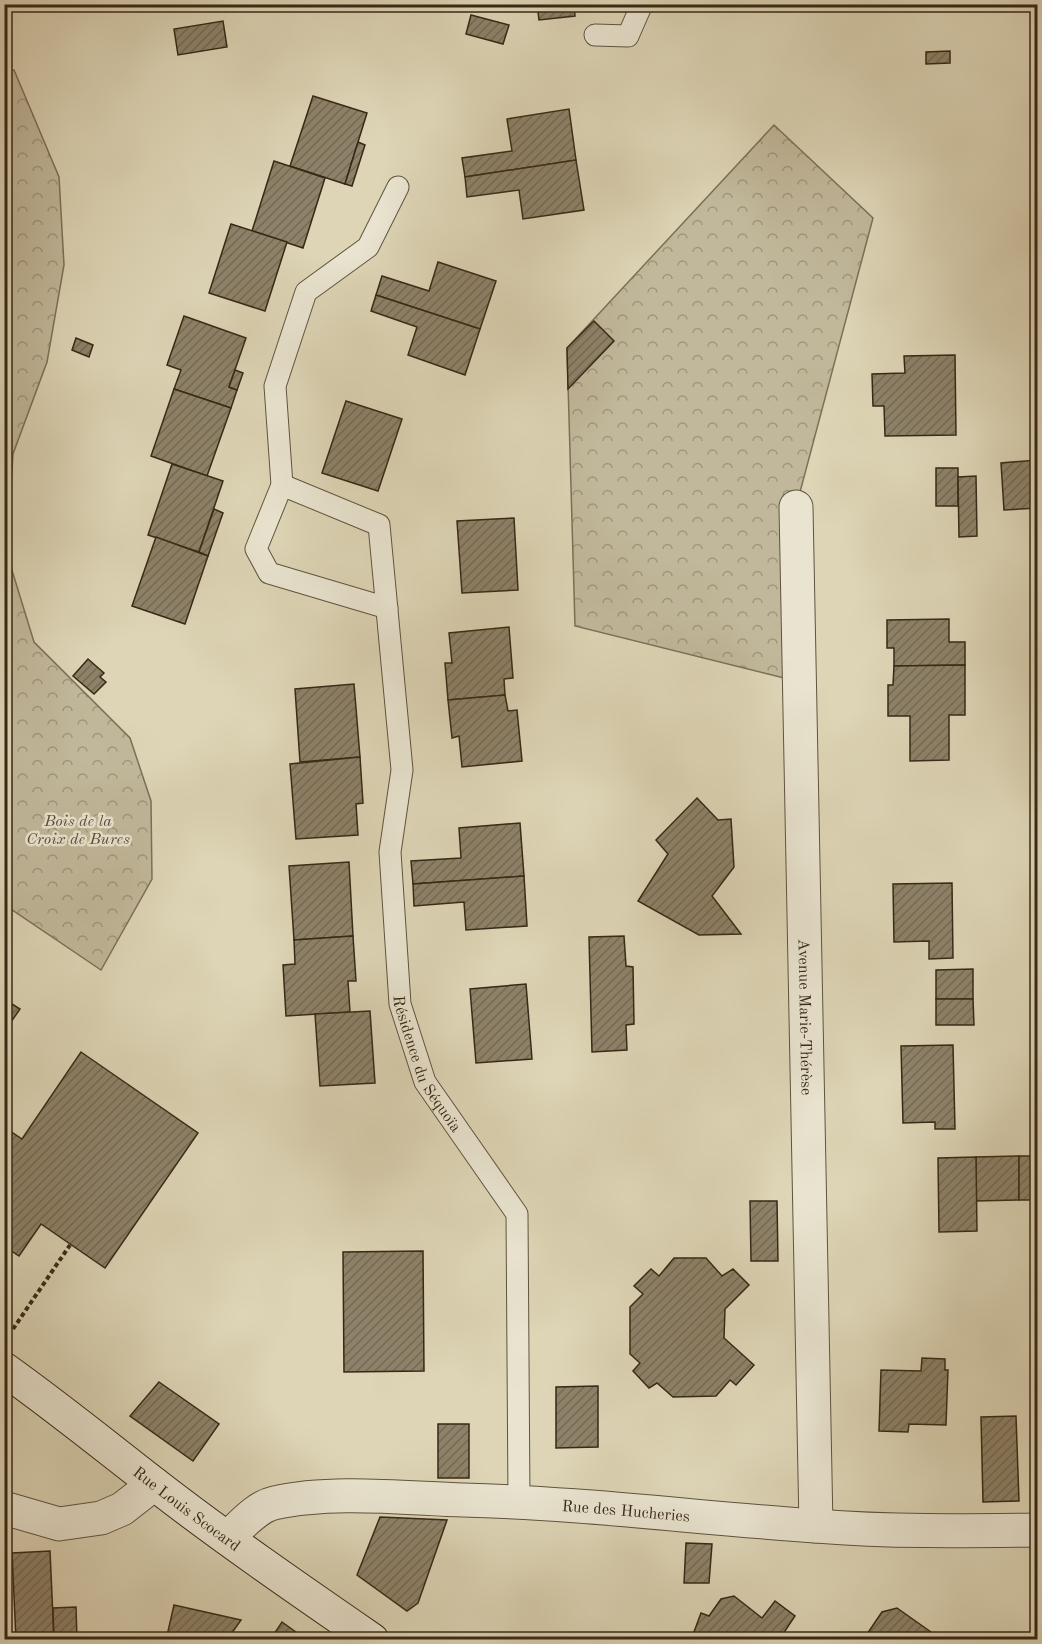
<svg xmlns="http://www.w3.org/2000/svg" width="1042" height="1644" font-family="'Old Standard TT',serif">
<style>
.forest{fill:url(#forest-crowns);stroke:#7c7058;stroke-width:1.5}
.building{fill:url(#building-hatch);stroke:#372816;stroke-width:1.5}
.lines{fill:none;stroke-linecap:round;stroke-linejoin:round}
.service-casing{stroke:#60533e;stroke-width:23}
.minor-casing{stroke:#60533e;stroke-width:35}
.secondary-casing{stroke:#372816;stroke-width:35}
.path{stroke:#372816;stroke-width:4;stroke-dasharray:4.5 3;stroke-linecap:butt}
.service{stroke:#e9e4d0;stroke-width:21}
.minor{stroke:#e9e4d0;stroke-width:33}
.secondary{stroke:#e9e4d0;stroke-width:33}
.labels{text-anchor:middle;stroke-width:5;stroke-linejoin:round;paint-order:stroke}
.park-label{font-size:16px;font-style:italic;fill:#5a4c37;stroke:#e9e4d0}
.street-label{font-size:16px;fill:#372816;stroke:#e9e4d0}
</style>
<defs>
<pattern id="forest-crowns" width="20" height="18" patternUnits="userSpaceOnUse" patternTransform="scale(1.5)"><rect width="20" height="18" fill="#c1b89b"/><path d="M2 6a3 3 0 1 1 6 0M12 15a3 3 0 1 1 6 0" fill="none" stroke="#9e967d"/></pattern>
<pattern id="building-hatch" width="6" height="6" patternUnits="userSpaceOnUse" patternTransform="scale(1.5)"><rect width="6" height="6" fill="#8d8269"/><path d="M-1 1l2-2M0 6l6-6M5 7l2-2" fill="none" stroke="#746a55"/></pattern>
</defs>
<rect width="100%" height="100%" fill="#ddd5b6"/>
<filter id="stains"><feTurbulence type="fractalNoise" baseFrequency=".00333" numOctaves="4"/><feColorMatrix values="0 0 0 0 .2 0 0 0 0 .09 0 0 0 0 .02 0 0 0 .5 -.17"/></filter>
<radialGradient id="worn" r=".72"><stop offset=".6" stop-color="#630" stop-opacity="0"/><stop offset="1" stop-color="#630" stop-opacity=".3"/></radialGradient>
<g class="forest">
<path d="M14 70 59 177 64 265 47 362 13 454 7 554 34 642 130 738 151 801 152 879 101 970 5 905 4 71Z"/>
<path d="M774 125 873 218 796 507 800 682 575 626 567 348Z"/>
</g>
<g class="building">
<path d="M416 4H440L439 9Z"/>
<path d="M537 4H574L575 16 539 20Z"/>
<path d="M471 15 509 25 503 44 466 34Z"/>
<path d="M223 21 227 47 178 55 174 29Z"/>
<path d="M950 51V63L926 64V52Z"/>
<path d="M313 96 367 113 345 184 290 166Z"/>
<path d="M569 109 576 160 465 177 462 158 512 151 507 119Z"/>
<path d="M358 142 365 145 352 186 345 184Z"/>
<path d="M576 160 584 210 523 219 519 190 467 197 465 177Z"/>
<path d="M274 161 325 178 303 248 252 231Z"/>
<path d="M231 224 287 242 265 311 209 293Z"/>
<path d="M438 262 496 281 480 329 376 295 382 276 429 291Z"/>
<path d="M376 295 480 329 465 375 408 355 417 327 371 311Z"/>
<path d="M184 316 246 338 229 387 237 390 231 408 174 389 181 370 167 365Z"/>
<path d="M594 321 614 341 568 389 567 348Z"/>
<path d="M76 338 93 345 89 357 72 350Z"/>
<path d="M955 355 956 435 885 436 884 406H873L872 374 905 373 904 356Z"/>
<path d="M235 370 243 373 237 390 229 387Z"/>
<path d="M174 389 231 408 207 476 151 456Z"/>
<path d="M346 401 402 419 378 491 322 473Z"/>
<path d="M1038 460V508L1004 510 1001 463Z"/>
<path d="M172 464 223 481 199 552 148 535Z"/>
<rect x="936" y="468" width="22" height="38"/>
<path d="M976 476 977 536 959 537 958 477Z"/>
<path d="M214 509 223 513 208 556 199 552Z"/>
<path d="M514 518 518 590 462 593 457 521Z"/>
<path d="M156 537 208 556 185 624 132 606Z"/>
<path d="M949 619V642H965V665L894 666V648H887V620Z"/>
<path d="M509 627 513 678 504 679 505 695 448 700 445 663H452L449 633Z"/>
<path d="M88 659 104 673 100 677 106 682 94 694 73 676Z"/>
<path d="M965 665V715H949V760L910 761V716H888V685H893L894 666Z"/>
<path d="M354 684 360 757 300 762 295 689Z"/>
<path d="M505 695 508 711 517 710 522 761 462 767 459 736 452 738 448 700Z"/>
<path d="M360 757 363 803 356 804 358 835 296 839 290 764Z"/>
<path d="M697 798 718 820 731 819 734 867 712 896 741 934 699 935 638 901 668 854 656 840Z"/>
<path d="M520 823 524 876 413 884 411 861 461 858 459 828Z"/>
<path d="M349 862 353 936 294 940 289 866Z"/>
<path d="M524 876 527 926 466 930 464 902 414 906 413 884Z"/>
<path d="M952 883 953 958 929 959V941L894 942 893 884Z"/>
<path d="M353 936 356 981H348L350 1012 286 1016 283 965 295 964 294 940Z"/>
<path d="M624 936 626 966 633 967 634 1024 626 1025 627 1050 592 1052 589 937Z"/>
<path d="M973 969V999H936V970Z"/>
<path d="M526 984 532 1059 476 1063 470 989Z"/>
<path d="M4 999 20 1009 4 1032Z"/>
<path d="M936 999H973L974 1025H936Z"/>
<path d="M370 1011 375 1083 320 1086 315 1014Z"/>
<path d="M953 1045 955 1129H935V1122L903 1123 901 1046Z"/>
<path d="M81 1052 198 1133 105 1268 41 1224 19 1256 4 1246V1127L22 1139Z"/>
<path d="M1019 1156V1200L976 1201V1157Z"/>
<rect x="1019" y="1156" width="19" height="44"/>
<path d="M976 1157 977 1231 939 1232 938 1158Z"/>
<path d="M750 1201H777L778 1261H751Z"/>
<path d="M423 1251 424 1371 344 1372 343 1252Z"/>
<path d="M674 1258H706L722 1276 733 1269 749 1285 725 1309 724 1338 754 1365 736 1385 730 1380 716 1396 673 1397 657 1383 649 1388 633 1371 640 1363 630 1354V1307L643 1294 634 1286 651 1269 659 1276Z"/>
<path d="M922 1358 945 1359V1370H948L946 1425 909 1424 908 1432 879 1431 881 1370 921 1371Z"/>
<path d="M159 1382 219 1424 193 1461 130 1416Z"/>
<path d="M598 1386V1447L556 1448V1387Z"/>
<path d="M1036 1412H1038V1502H1037Z"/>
<path d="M1016 1416 1019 1501 983 1502 981 1417Z"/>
<rect x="438" y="1424" width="31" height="54"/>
<path d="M380 1517 447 1520 418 1603 407 1611 357 1575Z"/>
<path d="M686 1543 712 1544 709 1583H684Z"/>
<path d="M50 1551 54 1640H16L12 1553Z"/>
<path d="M734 1596 762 1618 775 1601 795 1616 779 1640H691L701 1613 709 1616 721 1599Z"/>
<path d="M174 1605 241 1620 227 1640H166Z"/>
<path d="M76 1607 77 1640H54L53 1608Z"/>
<path d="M897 1608 938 1637 937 1640H863L882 1612Z"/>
<path d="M282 1622 307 1640H270Z"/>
</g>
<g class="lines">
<defs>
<g id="service">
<path d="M595 35 628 36 642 4"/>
<path id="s1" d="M282 485 379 525 402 770 390 852 400 1004 425 1082 517 1214 519 1501"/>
<path d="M387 608 269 573 256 549 282 485 275 386 306 292 368 247 398 187"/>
</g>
<g id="minor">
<path id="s2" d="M796 507 816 1526"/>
<path d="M4 1508 59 1524 101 1518 122 1509 154 1484"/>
<path id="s3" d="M227 1538C240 1527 256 1507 274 1503 331 1490 404 1498 463 1500 581 1503 698 1518 816 1526 890 1532 963 1531 1038 1530"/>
</g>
<g id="secondary">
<path id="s4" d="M4 1369C56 1406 104 1445 153 1483 224 1538 298 1589 372 1640"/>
</g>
</defs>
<use href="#service" class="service-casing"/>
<use href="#minor" class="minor-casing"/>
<use href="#secondary" class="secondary-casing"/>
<path class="path" d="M13 1329 70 1245"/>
<use href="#service" class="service"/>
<use href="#minor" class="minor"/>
<use href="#secondary" class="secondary"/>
</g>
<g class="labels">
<g class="park-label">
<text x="78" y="826">Bois de la<tspan x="78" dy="18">Croix de Bures</tspan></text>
</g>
<g class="street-label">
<text dy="6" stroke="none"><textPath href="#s2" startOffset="510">Avenue Marie-Thérèse</textPath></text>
<text dy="6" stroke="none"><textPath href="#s1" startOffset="652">Résidence du Séquoïa</textPath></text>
<text dy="6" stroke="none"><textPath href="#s4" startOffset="230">Rue Louis Scocard</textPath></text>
<text dy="6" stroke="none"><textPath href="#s3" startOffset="412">Rue des Hucheries</textPath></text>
</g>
</g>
<rect width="1042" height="1644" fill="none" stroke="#ddd5b6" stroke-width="24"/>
<rect x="6" y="6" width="1030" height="1632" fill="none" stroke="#372816" stroke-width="3"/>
<rect x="12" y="12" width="1018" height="1620" fill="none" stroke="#372816" stroke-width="1.5"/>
<rect width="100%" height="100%" filter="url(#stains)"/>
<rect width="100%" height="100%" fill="url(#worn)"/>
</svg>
